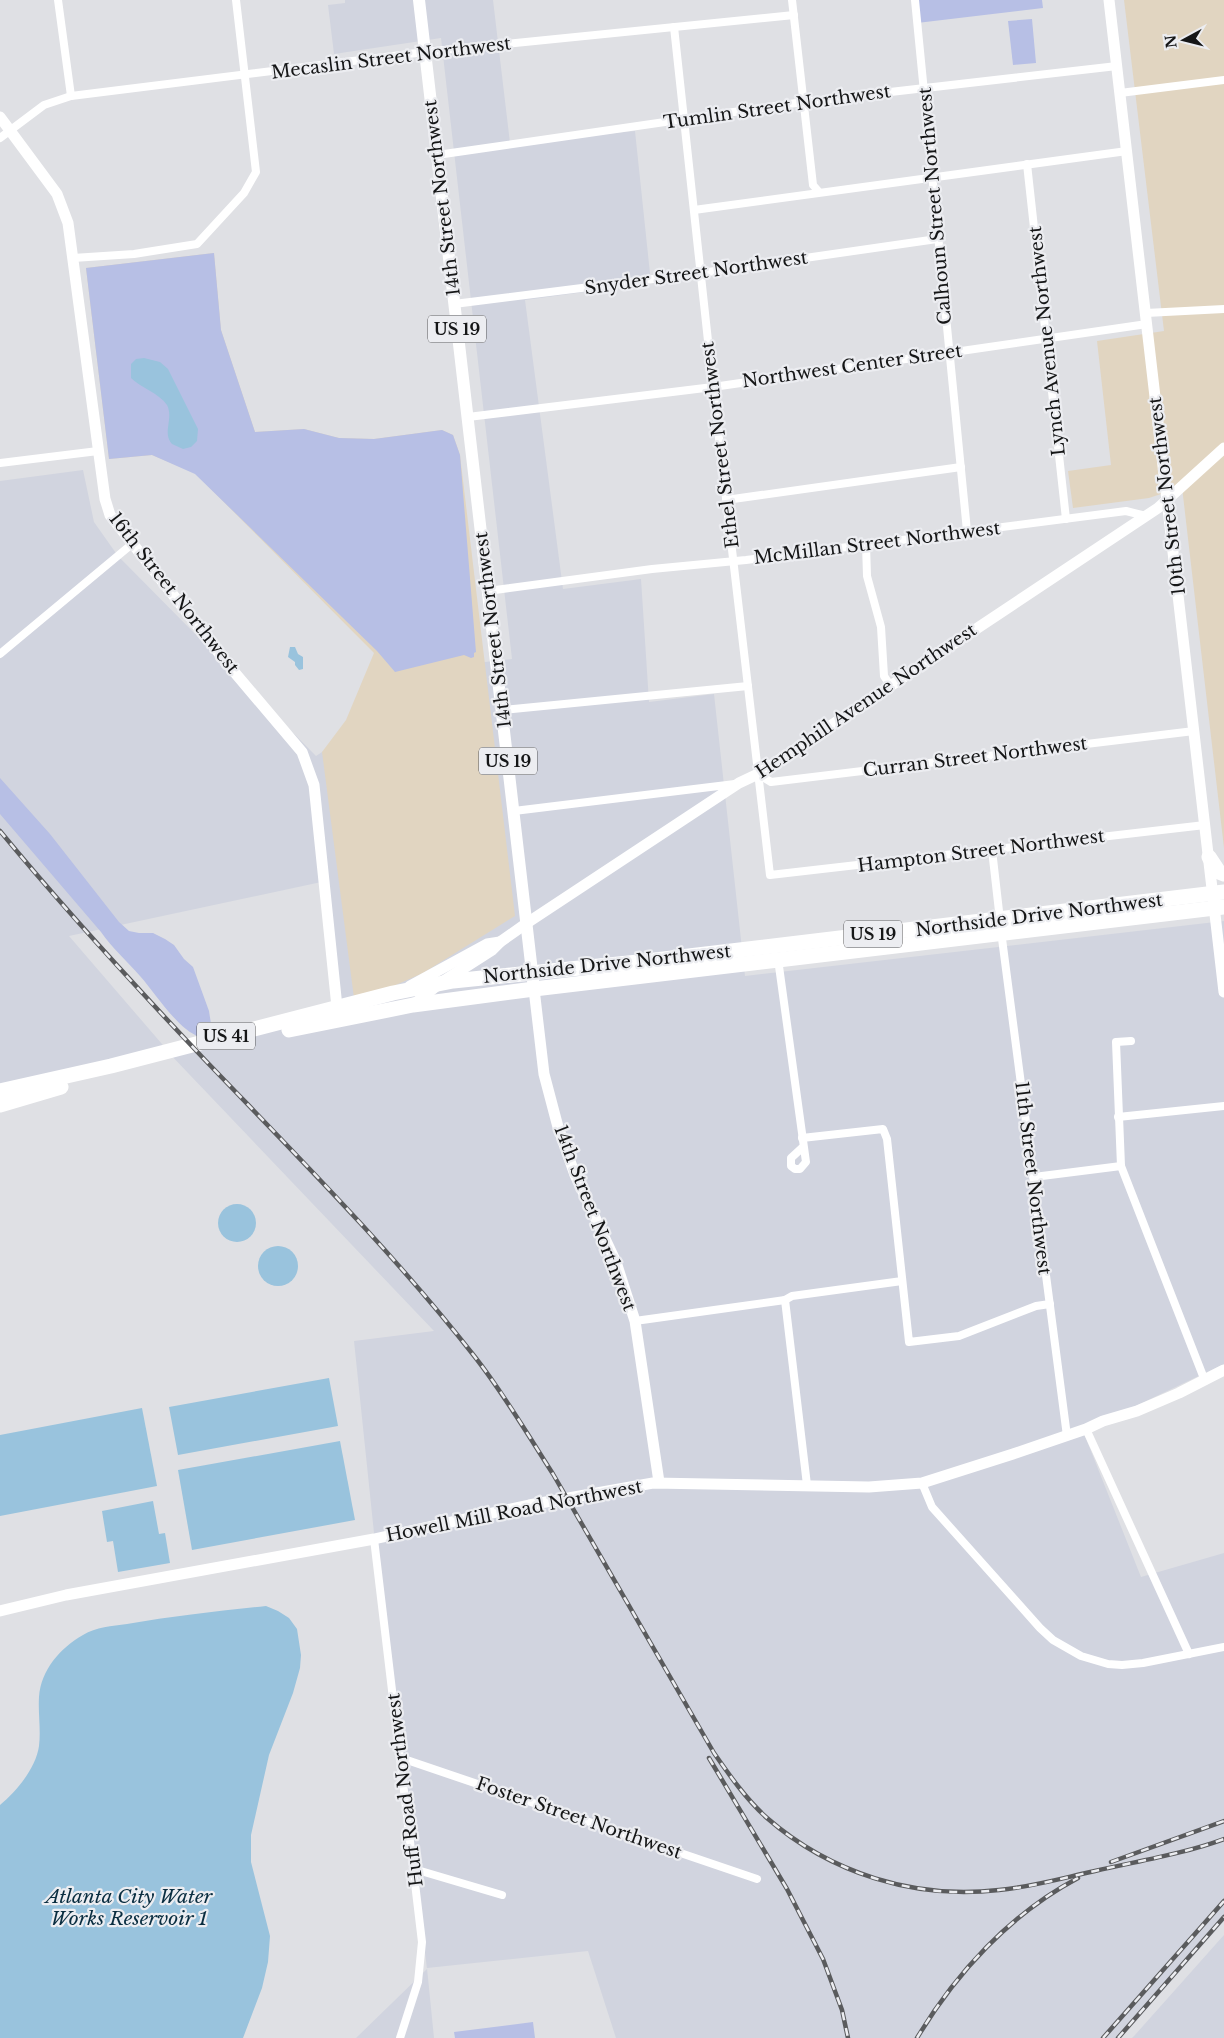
<svg xmlns="http://www.w3.org/2000/svg" width="1224" height="2038" font-family="'Libre Baskerville',serif">
<style>
.built{fill:#d1d4df;fill-rule:evenodd}
.education{fill:#e1d5c1}
.green{fill:#b7bfe5}
.water{fill:#99c3dd}
.lines{fill:none;stroke-linecap:round;stroke-linejoin:round}
.street{stroke:#fff;stroke-width:8}
.secondary{stroke:#fff;stroke-width:11}
.primary{stroke:#fff;stroke-width:12}
.highway{stroke:#fff;stroke-width:15}
.rail-casing{stroke:#5a5b5d;stroke-width:4.5}
.rail{stroke:#ecedf1;stroke-width:2.5;stroke-dasharray:8;stroke-linecap:butt}
.labels{text-anchor:middle;stroke-width:4.5;stroke-linejoin:round;paint-order:stroke}
.shield{fill:#ecedf1;stroke:#565658;stroke-width:1}
.shield-label{font-size:16px;font-weight:bold;fill:#151617}
.street-label{font-size:18px;fill:#151617;stroke:#ecedf1}
.water-label{font-size:19px;font-style:italic;fill:#092d40;stroke:#ecedf1}
</style>
<rect width="100%" height="100%" fill="#dfe0e4"/>
<g class="built">
<path d="M345 0H493L510 143 635 131 651 283 525 300 563 589 641 579 649 702 714 694 745 976 1224 921V1364L1083 1431 1141 1577 1224 1553V1921L1121 2038H616L588 1951 427 1968 434 2038H356L427 1969 374 1533 354 1341 434 1331 168 1052 0 1090V481L83 470 94 522 118 556 316 756 351 733 395 672 512 659 441 38 334 54 328 5 345 3ZM326 881 336 1009 168 1051 69 936Z"/>
<path d="M1224 1935V2038H1132L1135 2035Z"/>
</g>
<g class="education">
<path d="M1124 0H1224V848L1182 487 1149 498 1073 508 1068 471 1111 465 1097 341 1164 331Z"/>
<path d="M214 253 221 330 255 432 304 429 339 438 374 439 442 430 453 435 460 455 515 916 423 973 389 988 354 998 322 752 346 720 374 653 195 473 152 455 109 459 86 268Z"/>
</g>
<g class="green">
<path d="M915 0H1042L1043 8 917 23Z"/>
<path d="M1032 19 1036 63 1013 65 1008 21Z"/>
<path d="M214 253 221 330 255 432 304 429 339 438 374 439 442 430 453 435 460 455 476 652 474 653V657L471 658 464 655 395 672 377 651 195 474 152 455 109 459 86 268Z"/>
<path d="M0 778 50 834 119 922 129 931 139 933H153L165 939 174 945 184 959 193 967 209 1011 211 1024 209 1032 200 1037C178 1030 156 994 140 976 127 961 113 949 101 932L0 814Z"/>
<path d="M533 2022 535 2038H455L454 2032Z"/>
</g>
<g class="water">
<path d="M144 358 160 362 168 369 198 429 197 441 191 447 183 449 172 444C162 432 174 419 167 405 159 393 141 388 131 378V364L136 359Z"/>
<path d="M290 647H295L298 654 303 657V669L299 670 295 665V662L288 657Z"/>
<circle cx="237" cy="1223" r="19"/>
<circle cx="278" cy="1266" r="20"/>
<path d="M329 1378 338 1426 178 1455 169 1407Z"/>
<path d="M142 1408 157 1486 0 1516V1435Z"/>
<path d="M340 1441 355 1520 192 1550 178 1470Z"/>
<path d="M153 1501 159 1534 165 1533 170 1563 118 1572 113 1541 107 1542 102 1511Z"/>
<path d="M266 1606 278 1611 289 1618 297 1629 301 1655 300 1668 293 1693 269 1755 251 1835V1862L270 1936 268 1962 262 1988 243 2038H0V1805C16 1792 36 1768 39 1746 41 1730 38 1714 39 1697 41 1670 60 1648 83 1635 96 1627 112 1626 127 1624 173 1616 219 1611 266 1606Z"/>
</g>
<g class="lines">
<g class="street">
<path d="M58 0 71 96"/>
<path d="M792 0 813 185 819 192"/>
<path d="M915 0 967 531"/>
<path d="M674 27 713 387 770 875 1205 825"/>
<path d="M1120 93 1224 80"/>
<path d="M0 138 44 105 71 96 425 52 794 15"/>
<path d="M437 155 803 102 1117 66"/>
<path d="M1027 164 1066 519"/>
<path d="M694 210 1127 151"/>
<path d="M73 258 134 254 197 244 244 193 256 172 236 0"/>
<path d="M454 304 701 273 937 239"/>
<path d="M1146 313 1224 309"/>
<path d="M468 417 713 387 1147 324"/>
<path d="M0 463 98 451"/>
<path d="M726 500 961 467"/>
<path d="M866 544 867 576 881 627 884 676 890 685"/>
<path d="M488 591 652 569 746 560 1126 511 1146 516"/>
<path d="M0 654 132 544"/>
<path d="M502 710 748 686"/>
<path d="M758 774 771 782 1194 731"/>
<path d="M514 811 735 784"/>
<path d="M992 850 1000 920"/>
<path d="M1001 931 1067 1436"/>
<path d="M778 959 806 1162 800 1169H795L791 1166V1158L803 1147"/>
<path d="M1131 1041 1116 1042 1121 1166 1205 1381"/>
<path d="M1118 1117 1224 1106"/>
<path d="M802 1138 883 1129 887 1139 909 1342 959 1336 1036 1306 1050 1304"/>
<path d="M1034 1177 1121 1166"/>
<path d="M785 1300 807 1485"/>
<path d="M635 1321 785 1300 792 1296 902 1281"/>
<path d="M1086 1429 1189 1654"/>
<path d="M922 1483 932 1507 1040 1628 1053 1640 1081 1656 1108 1664 1122 1665 1143 1663 1224 1647"/>
<path d="M374 1539 422 1942 418 1982 400 2038"/>
<path d="M401 1758 757 1879"/>
<path d="M414 1869 502 1895"/>
</g>
<g class="secondary">
<path d="M1109 0 1224 992"/>
<path d="M0 117 57 194 68 223 105 499 110 515 230 667 302 752 314 785 337 1007"/>
<path d="M410 986 487 944 500 942"/>
<path d="M534 989 544 1074 558 1127 575 1175 616 1262 635 1321 659 1482"/>
<path d="M413 1005 439 984 492 950 500 942 527 923 739 783 758 774 1158 508 1224 448"/>
<path d="M0 1611 66 1595 374 1539 529 1505 653 1483 869 1487 922 1483 1013 1454 1086 1429 1103 1421 1137 1411 1179 1393 1224 1370"/>
</g>
<path class="primary" d="M419 0 534 989"/>
<g class="highway">
<path d="M1209 857 1219 872 1224 874"/>
<path d="M289 1030 413 1005 534 989 1224 907"/>
<path d="M0 1091 111 1066 393 993 453 981 638 962 1224 892"/>
<path d="M0 1105 61 1087"/>
</g>
<defs>
<g id="rail">
<path d="M0 831C65 910 135 986 205 1060 298 1157 392 1251 475 1357 504 1394 528 1435 553 1474L714 1753C730 1776 746 1799 767 1818 830 1873 915 1900 999 1890 1032 1887 1063 1878 1095 1871 1138 1861 1183 1854 1224 1839"/>
<path d="M709 1758 787 1889 823 1959 842 2010 848 2038"/>
<path d="M1111 1862 1224 1821"/>
<path d="M917 2038C956 1973 1010 1914 1078 1878"/>
<path d="M1103 2038 1224 1901"/>
<path d="M1118 2038 1224 1917"/>
</g>
</defs>
<use href="#rail" class="rail-casing"/>
<use href="#rail" class="rail"/>
</g>
<g class="labels">
<g class="shield">
<rect x="428" y="315.5" width="58" height="27" rx="4"/>
<rect x="479" y="747.5" width="58" height="27" rx="4"/>
<rect x="844" y="920.5" width="58" height="27" rx="4"/>
<rect x="197" y="1022.5" width="58" height="27" rx="4"/>
</g>
<g class="shield-label">
<text x="457" y="335">US 19</text>
<text x="508" y="767">US 19</text>
<text x="873" y="940">US 19</text>
<text x="226" y="1042">US 41</text>
</g>
<g class="street-label">
<text transform="translate(391 58) rotate(-7)" y="6">Mecaslin Street Northwest</text>
<text transform="translate(777 107) rotate(-8)" y="6">Tumlin Street Northwest</text>
<text transform="translate(442 198) rotate(-97)" y="6">14th Street Northwest</text>
<text transform="translate(935 206) rotate(-95)" y="6">Calhoun Street Northwest</text>
<text transform="translate(696 273) rotate(-8)" y="6">Snyder Street Northwest</text>
<text transform="translate(1047 341) rotate(-96)" y="6">Lynch Avenue Northwest</text>
<text transform="translate(852 366) rotate(-8)" y="6">Northwest Center Street</text>
<text transform="translate(720 445) rotate(-97)" y="6">Ethel Street Northwest</text>
<text transform="translate(1167 496) rotate(-97)" y="6">10th Street Northwest</text>
<text transform="translate(877 543) rotate(-7)" y="6">McMillan Street Northwest</text>
<text transform="translate(174 593) rotate(52)" y="6">16th Street Northwest</text>
<text transform="translate(493 630) rotate(-97)" y="6">14th Street Northwest</text>
<text transform="translate(866 701) rotate(-34)" y="6">Hemphill Avenue Northwest</text>
<text transform="translate(975 757) rotate(-7)" y="6">Curran Street Northwest</text>
<text transform="translate(981 851) rotate(-7)" y="6">Hampton Street Northwest</text>
<text transform="translate(1039 915) rotate(-7)" y="6">Northside Drive Northwest</text>
<text transform="translate(607 964) rotate(-6)" y="6">Northside Drive Northwest</text>
<text transform="translate(1033 1178) rotate(83)" y="6">11th Street Northwest</text>
<text transform="translate(595 1218) rotate(69)" y="6">14th Street Northwest</text>
<text transform="translate(514 1511) rotate(-11)" y="6">Howell Mill Road Northwest</text>
<text transform="translate(405 1790) rotate(-97)" y="6">Huff Road Northwest</text>
<text transform="translate(579 1818) rotate(19)" y="6">Foster Street Northwest</text>
</g>
<g class="water-label">
<text x="129" y="1903">Atlanta City Water<tspan x="129" dy="22">Works Reservoir 1</tspan></text>
</g>
</g>
<g transform="translate(1184 40) rotate(263)" stroke="#ecedf1" stroke-width="4" paint-order="stroke">
<path d="M0-4L9 19L0 12L-9 19Z" fill="#151617"/>
<text y="-8" font-size="14" font-weight="bold" text-anchor="middle" fill="#151617">N</text>
</g>
</svg>
